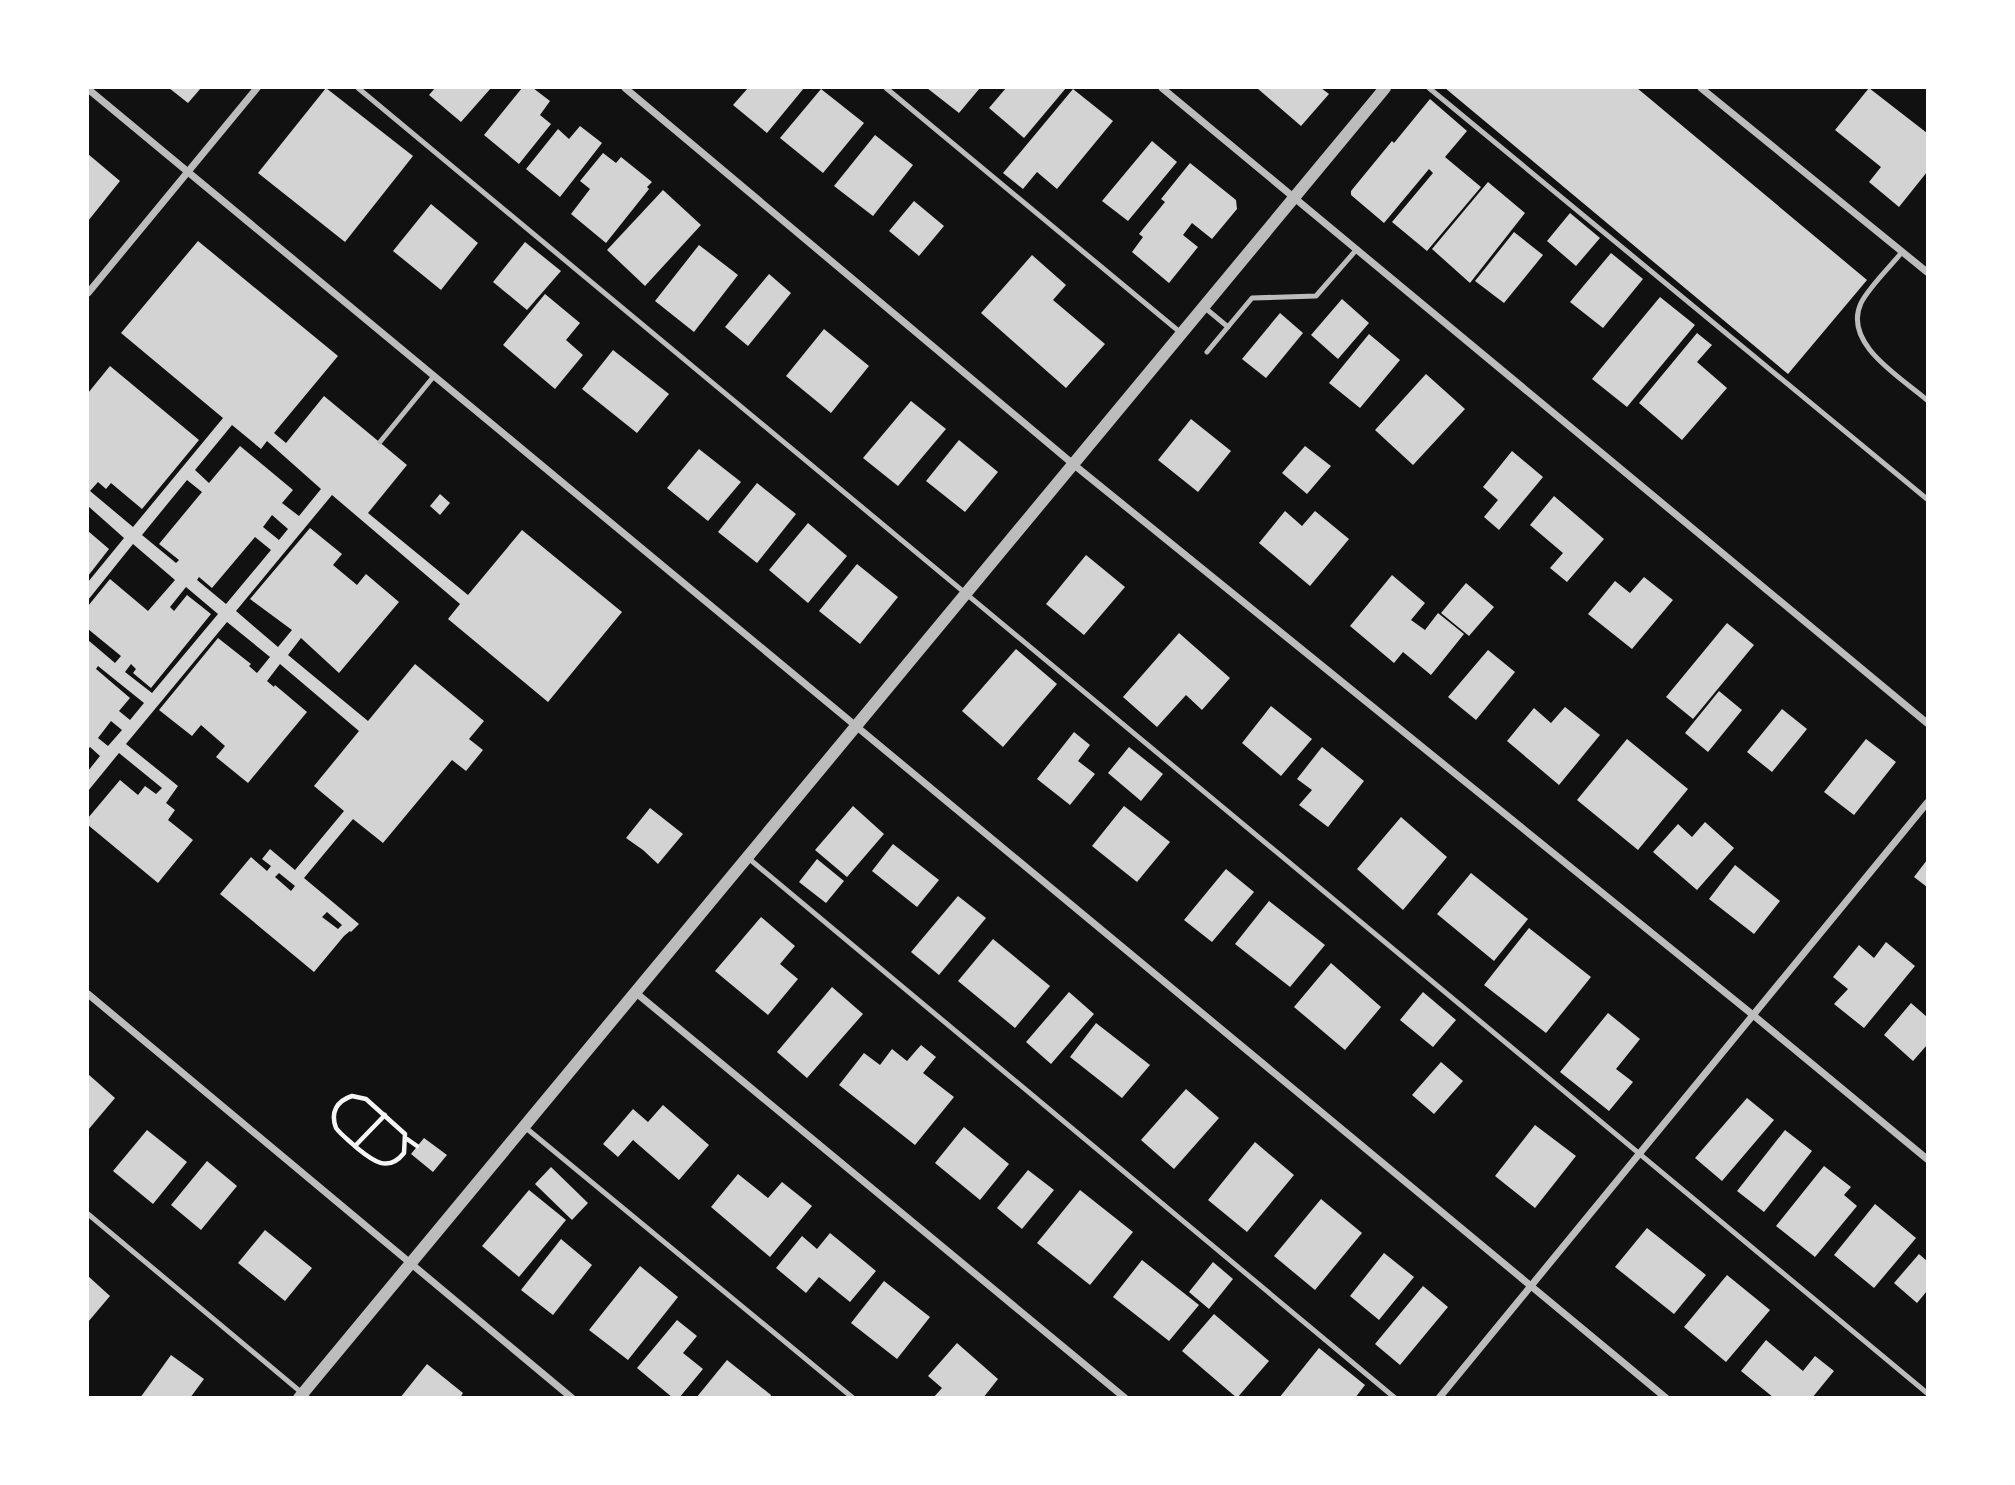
<svg xmlns="http://www.w3.org/2000/svg" width="2015" height="1485" font-family="'Public Sans',sans-serif">
<style>
.building{fill:#d3d3d3;fill-rule:evenodd}
.lines{fill:none;stroke-linecap:round;stroke-linejoin:round}
.path{stroke:#f5f5f5;stroke-width:4.5}
.service{stroke:#bcbcbc;stroke-width:5}
.minor{stroke:#bcbcbc;stroke-width:7}
.tertiary{stroke:#bcbcbc;stroke-width:12}
</style>
<rect width="100%" height="100%" fill="#111"/>
<g class="building">
<path d="M169 88H201L188 103Z"/>
<path d="M326 88 413 156 345 242 258 173Z"/>
<path d="M435 88H491L461 122 429 95Z"/>
<path d="M522 88H533L550 101 540 115 551 124 519 164 484 135Z"/>
<path d="M748 88H804L767 133 733 105Z"/>
<path d="M927 88H980L959 113Z"/>
<path d="M1006 88H1066L1024 138 989 108Z"/>
<path d="M1257 88H1321L1329 94 1301 126Z"/>
<path d="M1445 88H1637L1867 280 1788 374Z"/>
<path d="M1869 88 1927 133V172L1899 207 1869 182 1881 167 1835 130Z"/>
<path d="M821 89 864 123 823 173 780 138Z"/>
<path d="M1073 89 1113 121 1057 189 1037 172 1023 189 1003 173Z"/>
<path d="M1430 99 1467 131 1445 157 1481 187 1427 251 1392 222 1433 173 1429 169 1384 223 1351 195V191L1392 141 1394 143Z"/>
<path d="M580 126 602 143 560 197 526 169 558 129 569 139Z"/>
<path d="M875 135 913 165 873 216 834 186Z"/>
<path d="M1152 141 1177 162 1128 221 1102 201Z"/>
<path d="M603 153 616 163 621 157 652 182 647 187 649 189 606 243 571 214 590 189 580 181Z"/>
<path d="M88 154 120 181 88 221Z"/>
<path d="M1190 163 1236 200 1237 209 1212 239 1192 223 1183 235 1198 247 1169 283 1132 252 1143 237 1139 234 1165 202 1161 199Z"/>
<path d="M1488 182 1525 213 1470 283 1432 249Z"/>
<path d="M663 190 701 225 645 286 607 250Z"/>
<path d="M914 201 944 226 919 256 889 231Z"/>
<path d="M431 204 478 243 441 290 393 251Z"/>
<path d="M1570 213 1600 238 1576 266 1547 241Z"/>
<path d="M1514 232 1543 255 1504 303 1475 281Z"/>
<path d="M198 241 338 356 274 433 286 443 324 396 407 465 368 513 468 595 522 530 622 612 548 702 448 619 460 604 332 495 236 611 278 647 292 630 250 599 310 528 342 554 333 565 357 585 366 574 399 602 339 673 301 638 288 655 368 721 415 664 484 721 469 739 483 750 466 771 452 760 383 843 353 819 304 878 359 924 351 932 350 931 344 936 314 972 220 894 251 857 267 871 271 866 262 859 270 849 295 870 344 811 314 786 359 731 280 664 267 681 274 687 275 685 307 712 248 783 216 757 225 746 201 725 192 736 159 710 218 638 251 664 249 666 257 673 270 657 227 622 126 744 178 786 166 803 175 810 168 820 193 840 158 883 88 825V818L120 780 138 795 145 786 156 794 162 788 119 753 88 791V771L100 756 90 747 88 749V640L115 663 121 656 88 629V606L110 579 148 611 175 580 133 544 88 600V582L124 538 88 506V393L110 366 199 440 142 509 111 483 106 489 98 482 90 491 133 527 223 418 121 333ZM232 425 261 449 267 441 321 489 299 516 282 503 293 490 240 446 209 483 195 470ZM187 480 202 492 159 544 179 560 176 563 142 535ZM272 515 288 529 279 540 263 527ZM255 537 271 550 226 604 197 580 199 577 212 588ZM186 587 218 614 152 693 125 672 131 664 136 669 133 673 151 688 211 614 187 595 174 611 170 607ZM98 666 144 703 130 720 119 711 130 698 96 669ZM111 721 122 730 108 746 98 738ZM279 873 295 886 291 891 275 877ZM327 912 342 925 338 929 322 917Z"/>
<path d="M525 242 561 271 527 310 493 282Z"/>
<path d="M699 245 738 275 694 332 655 301Z"/>
<path d="M1611 253 1643 279 1603 328 1570 302Z"/>
<path d="M1032 255 1066 285 1053 300 1105 344 1066 388 981 313Z"/>
<path d="M769 274 791 293 748 346 725 327Z"/>
<path d="M545 294 580 323 566 340 583 355 555 389 503 345Z"/>
<path d="M1660 297 1695 325 1627 407 1592 379Z"/>
<path d="M1342 299 1369 323 1338 359 1311 335Z"/>
<path d="M1280 313 1303 333 1266 378 1242 359Z"/>
<path d="M824 329 869 366 831 413 786 376Z"/>
<path d="M1697 333 1712 345 1697 362 1727 388 1682 440 1639 403Z"/>
<path d="M1369 334 1400 360 1360 408 1329 383Z"/>
<path d="M613 350 669 394 637 433 582 389Z"/>
<path d="M1426 374 1465 409 1413 465 1375 430Z"/>
<path d="M911 401 946 429 898 486 863 458Z"/>
<path d="M1191 419 1231 451 1198 492 1158 460Z"/>
<path d="M959 440 998 472 965 512 926 481Z"/>
<path d="M1305 446 1331 466 1307 494 1282 473Z"/>
<path d="M699 449 741 482 708 521 667 488Z"/>
<path d="M1512 451 1543 477 1499 530 1484 517 1498 500 1483 487Z"/>
<path d="M757 483 796 514 757 563 718 532Z"/>
<path d="M440 494 450 503 440 515 430 506Z"/>
<path d="M1554 496 1604 539 1567 582 1550 568 1563 553 1530 525Z"/>
<path d="M1285 511 1302 526 1315 511 1349 539 1310 586 1259 543Z"/>
<path d="M808 523 847 556 808 603 769 570Z"/>
<path d="M88 531 109 549 88 576Z"/>
<path d="M1086 555 1125 587 1084 635 1046 604Z"/>
<path d="M857 564 898 597 860 644 819 611Z"/>
<path d="M1392 575 1425 603 1411 620 1425 630 1438 613 1464 634 1431 675 1403 652 1394 663 1350 626Z"/>
<path d="M1644 577 1673 600 1632 649 1588 614 1615 581 1630 593Z"/>
<path d="M1466 583 1494 607 1469 636 1441 613Z"/>
<path d="M1727 623 1754 645 1693 719 1666 697Z"/>
<path d="M1179 633 1230 678 1202 710 1186 695 1157 727 1123 697Z"/>
<path d="M1016 649 1057 684 1003 747 962 711Z"/>
<path d="M1488 650 1515 672 1476 720 1448 697Z"/>
<path d="M1719 691 1742 710 1708 752 1685 733Z"/>
<path d="M1271 706 1312 739 1281 776 1242 743Z"/>
<path d="M1565 707 1600 735 1559 785 1507 741 1534 708 1551 723Z"/>
<path d="M1782 709 1807 729 1772 772 1747 752Z"/>
<path d="M1074 732 1090 745 1078 761 1095 774 1070 805 1037 779Z"/>
<path d="M1627 739 1688 789 1638 850 1577 800Z"/>
<path d="M1866 739 1896 762 1854 815 1824 792Z"/>
<path d="M1129 747 1163 774 1141 801 1108 773Z"/>
<path d="M1322 747 1364 781 1328 827 1299 805 1312 790 1297 779Z"/>
<path d="M853 806 884 834 847 877 815 850Z"/>
<path d="M1124 806 1170 842 1137 882 1092 846Z"/>
<path d="M650 808 683 834 658 864 643 850 626 838Z"/>
<path d="M1401 817 1447 857 1403 910 1357 869Z"/>
<path d="M1705 822 1734 848 1697 890 1653 852 1678 824 1692 837Z"/>
<path d="M893 844 939 880 917 907 872 871Z"/>
<path d="M817 859 844 881 826 903 799 882Z"/>
<path d="M1927 860V887L1914 877Z"/>
<path d="M1735 865 1780 901 1754 934 1709 899Z"/>
<path d="M1226 869 1254 892 1212 942 1184 920Z"/>
<path d="M1471 873 1528 919 1494 961 1437 914Z"/>
<path d="M958 896 986 918 939 975 911 952Z"/>
<path d="M1269 901 1325 945 1290 987 1235 944Z"/>
<path d="M761 917 795 946 780 964 798 979 768 1015 715 971Z"/>
<path d="M1529 928 1591 977 1546 1033 1484 985Z"/>
<path d="M993 939 1050 986 1015 1028 958 981Z"/>
<path d="M1886 942 1915 966 1864 1028 1834 1004 1848 989 1833 977 1859 945 1874 958Z"/>
<path d="M1331 963 1381 1007 1345 1050 1294 1007Z"/>
<path d="M832 987 863 1014 807 1078 777 1052Z"/>
<path d="M1069 992 1094 1014 1051 1064 1026 1042Z"/>
<path d="M1423 992 1456 1020 1433 1047 1400 1020Z"/>
<path d="M1911 1003 1927 1017V1045L1913 1061 1884 1035Z"/>
<path d="M1608 1013 1640 1039 1616 1069 1633 1082 1609 1111 1560 1072Z"/>
<path d="M1096 1023 1150 1065 1122 1098 1070 1057Z"/>
<path d="M921 1045 936 1057 923 1073 954 1097 915 1145 839 1085 864 1053 880 1065 892 1049 907 1061Z"/>
<path d="M1441 1062 1463 1081 1434 1114 1412 1095Z"/>
<path d="M88 1074 115 1098 88 1130Z"/>
<path d="M1186 1089 1219 1118 1174 1169 1141 1140Z"/>
<path d="M1747 1098 1774 1120 1722 1181 1695 1158Z"/>
<path d="M663 1105 709 1145 679 1180 633 1140 618 1157 603 1144 633 1109 648 1122Z"/>
<path d="M1535 1125 1576 1156 1535 1208 1495 1176Z"/>
<path d="M964 1127 1009 1164 980 1200 935 1163Z"/>
<path d="M147 1130 187 1162 153 1204 113 1171Z"/>
<path d="M1785 1130 1812 1151 1764 1212 1737 1191Z"/>
<path d="M424 1138 447 1155 433 1172 411 1154Z"/>
<path d="M1255 1142 1294 1175 1247 1232 1208 1200Z"/>
<path d="M207 1161 237 1186 201 1230 171 1205Z"/>
<path d="M1824 1166 1851 1187 1844 1195 1857 1206 1815 1257 1776 1226Z"/>
<path d="M551 1167 588 1203 572 1220 535 1184Z"/>
<path d="M1028 1170 1054 1190 1022 1229 997 1208Z"/>
<path d="M738 1174 768 1198 782 1182 812 1206 770 1257 711 1207Z"/>
<path d="M529 1190 566 1220 519 1277 482 1246Z"/>
<path d="M1080 1190 1133 1232 1090 1285 1037 1243Z"/>
<path d="M1321 1199 1362 1233 1315 1290 1274 1256Z"/>
<path d="M1875 1204 1916 1238 1874 1288 1834 1255Z"/>
<path d="M1647 1228 1706 1275 1674 1314 1615 1267Z"/>
<path d="M265 1230 312 1268 285 1301 238 1263Z"/>
<path d="M830 1233 876 1271 850 1302 819 1277 806 1293 776 1268 802 1236 817 1249Z"/>
<path d="M561 1239 592 1265 553 1315 521 1290Z"/>
<path d="M1384 1253 1414 1277 1379 1320 1350 1296Z"/>
<path d="M1919 1254 1927 1261V1291L1917 1303 1894 1283Z"/>
<path d="M1142 1260 1199 1305 1169 1341 1113 1297Z"/>
<path d="M1213 1262 1233 1279 1209 1309 1189 1292Z"/>
<path d="M640 1266 678 1297 628 1360 589 1330Z"/>
<path d="M1727 1275 1770 1310 1726 1362 1684 1327Z"/>
<path d="M88 1276 110 1296 88 1322Z"/>
<path d="M884 1281 930 1317 897 1359 851 1323Z"/>
<path d="M1423 1286 1448 1307 1400 1365 1375 1344Z"/>
<path d="M1214 1314 1269 1361 1237 1398 1182 1351Z"/>
<path d="M677 1320 697 1336 683 1353 703 1369 679 1398H673L637 1368Z"/>
<path d="M1766 1340 1803 1371 1815 1356 1834 1371 1812 1398H1774L1741 1371Z"/>
<path d="M957 1343 998 1379 983 1398H933L942 1388 928 1376Z"/>
<path d="M1319 1348 1365 1385 1355 1398H1279Z"/>
<path d="M171 1355 204 1379 190 1398H140Z"/>
<path d="M727 1360 771 1395 770 1398H696Z"/>
<path d="M427 1364 463 1393 460 1398H400Z"/>
</g>
<g class="lines">
<g class="path">
<path d="M352 1096 366 1099 405 1134 404 1153C388 1173 373 1161 357 1148 350 1141 342 1136 336 1128 330 1112 337 1101 352 1096Z"/>
<path d="M407 1139 417 1146"/>
<path d="M355 1146 385 1115"/>
</g>
<g class="service">
<path d="M358 88 1927 1393"/>
<path d="M886 88 1181 333"/>
<path d="M1429 88 1927 499"/>
<path d="M1902 252C1890 267 1869 287 1861 303 1842 344 1902 378 1927 400"/>
<path d="M1204 307 1228 327"/>
<path d="M1207 352 1252 298 1316 296 1357 249"/>
<path d="M380 442 434 376"/>
<path d="M747 857 1395 1398"/>
<path d="M526 1128 853 1398"/>
<path d="M88 1214 308 1398"/>
</g>
<g class="minor">
<path d="M625 88 1073 464 1753 1015 1927 1159"/>
<path d="M1162 88 1927 723"/>
<path d="M1701 88 1927 272"/>
<path d="M88 89 1666 1398"/>
<path d="M88 293 257 88"/>
<path d="M635 992 1125 1398"/>
<path d="M88 994 572 1398"/>
<path d="M1439 1398 1927 803"/>
</g>
<path class="tertiary" d="M299 1398 1385 88"/>
</g>
<rect width="2015" height="1485" fill="none" stroke="#ffffff" stroke-width="178"/>
</svg>
